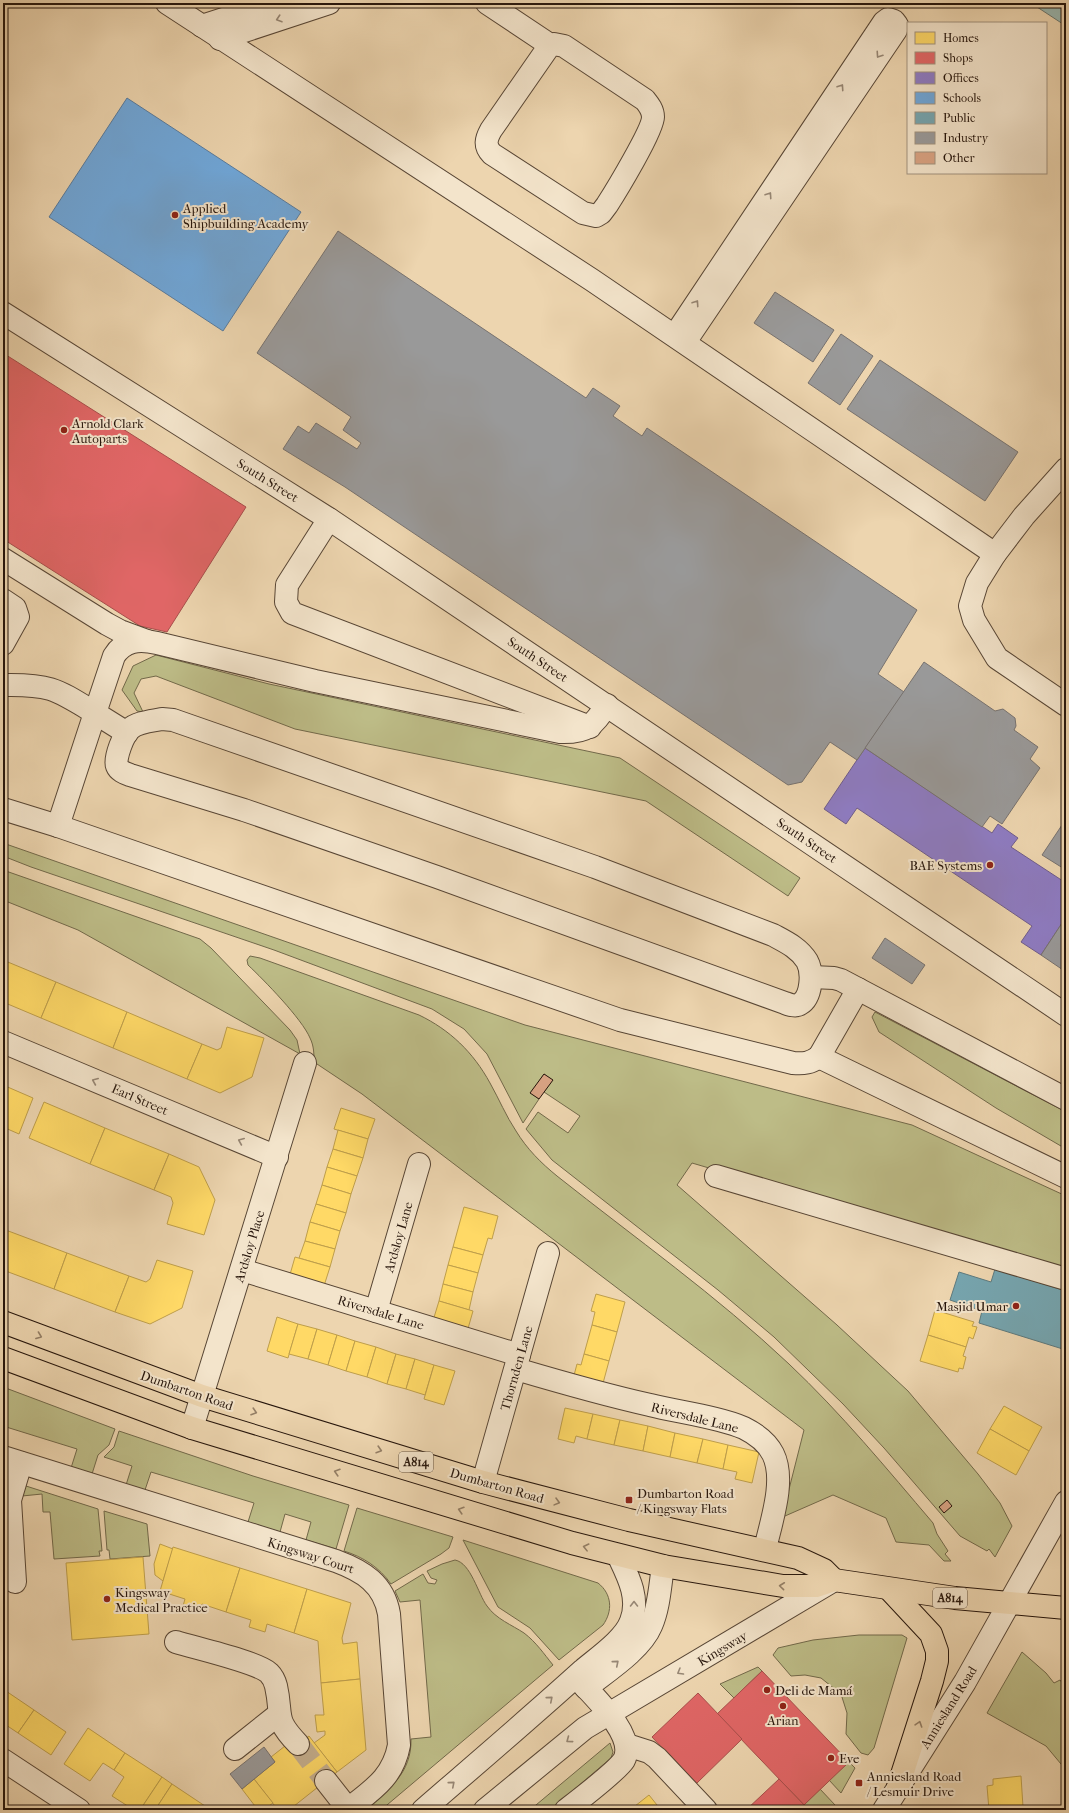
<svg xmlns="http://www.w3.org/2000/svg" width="1069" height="1813" font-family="'IM FELL French Canon',serif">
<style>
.green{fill:#bdbc87;stroke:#72694a}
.water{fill:#9ab8b1;stroke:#6c776f}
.homes{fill:#ffd966;stroke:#be9e4b}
.shops{fill:#e06666;stroke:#a84e4b}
.offices{fill:#8e7cc3;stroke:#6f5d8c}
.schools{fill:#6fa8dc;stroke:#597c9e}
.public{fill:#76a5af;stroke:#5e7a7e}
.industry{fill:#999;stroke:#77726f}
.building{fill:#d8a282;stroke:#27160c}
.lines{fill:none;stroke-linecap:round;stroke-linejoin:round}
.minor-tunnel{stroke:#c5af8e;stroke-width:22;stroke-dasharray:22 11;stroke-linecap:butt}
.minor-casing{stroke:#584635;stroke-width:24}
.major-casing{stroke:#27160c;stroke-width:24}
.minor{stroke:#f3e4cb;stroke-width:22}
.major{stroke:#edd5af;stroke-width:22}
.oneway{stroke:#978775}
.oneway2{stroke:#947f66}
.poi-dot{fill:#8f2418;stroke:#f3e4cb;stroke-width:1.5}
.labels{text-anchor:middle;stroke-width:4;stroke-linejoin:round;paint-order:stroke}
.shield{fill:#f3e4cb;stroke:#645445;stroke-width:1}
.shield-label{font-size:12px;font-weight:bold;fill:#27160c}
.poi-label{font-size:13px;fill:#27160c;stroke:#f3e4cb;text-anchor:start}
.street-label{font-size:13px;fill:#27160c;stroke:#f3e4cb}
</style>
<rect width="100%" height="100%" fill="#edd5af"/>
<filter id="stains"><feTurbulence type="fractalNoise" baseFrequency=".005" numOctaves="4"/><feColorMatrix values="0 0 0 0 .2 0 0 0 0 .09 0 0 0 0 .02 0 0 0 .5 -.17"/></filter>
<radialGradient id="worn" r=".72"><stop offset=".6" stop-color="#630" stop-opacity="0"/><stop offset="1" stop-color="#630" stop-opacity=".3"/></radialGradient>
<g class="green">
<path d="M156 655 269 684 620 758 800 878 788 896 646 801 295 729 156 676 141 679 134 693 143 712 137 711 122 690 133 666Z"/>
<path d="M3 843 525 1025 912 1125 1066 1196V1273L692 1163 677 1185 837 1325 908 1391 978 1474 1000 1503 1012 1526 995 1557 989 1549 987 1551 960 1536 884 1448 843 1404 774 1337 718 1290 552 1160 526 1129 538 1112 568 1133 580 1116 544 1092 552 1080 544 1074 531 1093 539 1099 523 1123 487 1054 464 1029 432 1009 274 950 31 867 3 856Z"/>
<path d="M3 870 200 939 211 948 290 1030 297 1040 300 1054 78 930 3 900Z"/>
<path d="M250 956 260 958 419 1015C450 1030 473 1052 490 1083 499 1099 506 1116 516 1131 527 1149 541 1163 557 1176 635 1238 717 1296 789 1364 841 1413 887 1469 933 1523L937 1534 948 1551 945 1554 951 1561H944L929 1545 896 1542 886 1518 833 1495 785 1516 783 1513 804 1430 362 1094 314 1062C314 1054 314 1046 310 1038 302 1019 264 980 248 965L247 960Z"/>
<path d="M875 1012 1066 1112V1149L996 1108 879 1032 872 1017Z"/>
<path d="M3 1387 115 1429 109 1445 98 1455 92 1474 71 1468 77 1449 3 1426Z"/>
<path d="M119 1431 253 1476 349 1505 336 1549 306 1540 311 1522 285 1514 280 1532 248 1522 254 1503 151 1472 145 1490 126 1485 132 1466 104 1457 114 1447Z"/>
<path d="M26 1486 98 1509 102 1551H99L100 1556 54 1559 50 1512H43L42 1494 22 1496Z"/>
<path d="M357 1508 453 1537 449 1548 441 1554 391 1584C379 1567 363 1557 344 1551Z"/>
<path d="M104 1511 147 1524 150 1556 110 1559 109 1550H107Z"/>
<path d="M463 1540 598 1583C612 1594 613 1611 603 1625L559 1660 530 1628 498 1607Z"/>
<path d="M455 1560C471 1563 478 1594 487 1606 496 1619 512 1625 524 1633 536 1642 544 1654 553 1665L381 1810H364C388 1791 412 1773 411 1739L431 1737 420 1600 400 1602 395 1591 423 1574 428 1583 435 1584 437 1580 431 1578 427 1571 442 1564Z"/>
<path d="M859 1635H902L907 1638 874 1748 868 1755 861 1753 846 1734 847 1713 841 1694 821 1678 805 1675 791 1676 773 1655 778 1648 813 1640Z"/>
<path d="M1022 1652 1046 1673 1054 1683 1060 1680 1066 1688V1770L1046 1746 987 1713Z"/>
<path d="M758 1667 762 1671 734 1698 720 1684Z"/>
<path d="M610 1743 613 1752 611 1758 550 1810H530Z"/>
<path d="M849 1762 855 1768 841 1793 829 1780Z"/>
<path d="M820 1789 835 1805 832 1810H809L804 1805Z"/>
</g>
<path class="water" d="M1035 3H1066V26L1034 5Z"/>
<g class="homes">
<path d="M3 960 56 982 41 1018 3 1002Z"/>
<path d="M56 982 127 1012 113 1048 41 1018Z"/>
<path d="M127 1012 202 1044 187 1079 113 1048Z"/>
<path d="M227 1027 264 1038 252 1077 220 1093 187 1079 202 1044 217 1050 221 1048Z"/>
<path d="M3 1085 33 1098 19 1134 3 1127Z"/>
<path d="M44 1102 105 1128 90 1164 29 1138Z"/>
<path d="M341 1108 375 1119 368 1139 334 1129Z"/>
<path d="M105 1128 169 1154 154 1190 90 1164Z"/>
<path d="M338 1130 368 1139 363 1158 333 1149Z"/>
<path d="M333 1149 363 1158 357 1176 327 1167Z"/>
<path d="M169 1154 199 1167 215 1200 204 1235 167 1224 173 1203 171 1197 154 1190Z"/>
<path d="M327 1167 357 1176 351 1194 322 1185Z"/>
<path d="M322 1185 351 1194 346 1213 316 1204Z"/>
<path d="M316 1204 346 1213 340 1231 310 1222Z"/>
<path d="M464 1207 498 1216 492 1239 488 1238 483 1255 453 1247Z"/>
<path d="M310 1222 340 1231 335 1249 305 1241Z"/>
<path d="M3 1229 67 1253 54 1289 3 1270Z"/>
<path d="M305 1241 335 1249 330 1267 299 1258Z"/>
<path d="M453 1247 483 1255 478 1273 448 1265Z"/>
<path d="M67 1253 129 1276 115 1312 54 1289Z"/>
<path d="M295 1257 330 1267 323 1289 289 1278Z"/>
<path d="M157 1260 193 1271 182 1308 150 1324 115 1312 129 1276 146 1282 150 1279Z"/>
<path d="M448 1265 478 1273 473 1292 443 1284Z"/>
<path d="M443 1284 473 1292 469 1310 439 1301Z"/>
<path d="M596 1294 625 1302 617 1332 592 1325 595 1312 591 1311Z"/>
<path d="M439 1301 473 1311 467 1332 432 1324Z"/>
<path d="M935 1310 974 1322 972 1326 977 1327 973 1339 969 1337 966 1347 928 1335Z"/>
<path d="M277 1317 298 1324 288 1358 267 1351Z"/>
<path d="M298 1324 317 1329 308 1359 289 1354Z"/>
<path d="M592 1325 617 1332 609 1361 584 1354Z"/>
<path d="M317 1329 337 1335 328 1365 308 1359Z"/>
<path d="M337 1335 355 1341 346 1371 328 1365Z"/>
<path d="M928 1335 966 1347 963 1356 966 1357 963 1369 959 1368 958 1372 920 1361Z"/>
<path d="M355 1341 376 1347 367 1377 346 1371Z"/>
<path d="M376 1347 396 1354 387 1384 367 1377Z"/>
<path d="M396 1354 415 1359 406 1389 387 1384Z"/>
<path d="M584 1354 609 1361 602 1387 573 1379 577 1364 581 1365Z"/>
<path d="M415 1359 434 1365 425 1395 406 1389Z"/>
<path d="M434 1365 455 1371 444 1405 424 1399Z"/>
<path d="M1004 1406 1042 1427 1029 1451 990 1429Z"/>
<path d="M565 1408 593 1414 587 1439 576 1436 574 1443 558 1439Z"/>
<path d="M593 1414 620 1420 614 1445 587 1439Z"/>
<path d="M620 1420 648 1426 643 1451 614 1445Z"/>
<path d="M648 1426 675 1433 670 1457 643 1451Z"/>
<path d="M990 1429 1029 1451 1016 1475 977 1453Z"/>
<path d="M675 1433 703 1439 697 1463 670 1457Z"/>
<path d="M703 1439 728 1445 723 1469 697 1463Z"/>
<path d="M728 1445 759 1452 752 1483 735 1479 737 1472 723 1469Z"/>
<path d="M160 1544 173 1549 163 1581 155 1575 154 1564Z"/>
<path d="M173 1547 240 1568 226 1612 202 1604 199 1611 183 1606 185 1599 160 1591Z"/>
<path d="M143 1557 149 1634 72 1640 66 1563Z"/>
<path d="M240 1568 307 1589 294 1633 267 1624 265 1632 249 1627 251 1620 226 1612Z"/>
<path d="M307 1589 351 1603 342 1638 343 1644 357 1642 360 1679 321 1683 318 1641 294 1633Z"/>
<path d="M360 1679 366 1750 337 1772 314 1743 325 1735V1731L317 1732 315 1715H324L321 1683Z"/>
<path d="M3 1689 34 1710 18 1733 3 1723Z"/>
<path d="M34 1710 66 1732 51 1755 18 1733Z"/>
<path d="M88 1728 125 1753 114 1770 103 1763 90 1781 64 1764Z"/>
<path d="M309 1736 337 1772 289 1810H278L254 1779 275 1762 271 1757 285 1746 289 1751Z"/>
<path d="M125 1753 162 1777 140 1810H134L112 1796 124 1777 114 1770Z"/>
<path d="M1021 1776 1023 1807 989 1810 987 1786 993 1785V1779Z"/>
<path d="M162 1777 172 1784 155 1810H140Z"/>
<path d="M254 1779 273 1803 263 1810H258L242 1789Z"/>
<path d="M172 1784 208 1808 206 1810H155Z"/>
<path d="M649 1795 661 1810H630Z"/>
<path d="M1023 1807 1024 1810H993Z"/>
</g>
<g class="shops">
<path d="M3 353 246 507 167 632 140 626 3 539Z"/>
<path d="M762 1671 849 1762 804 1805 717 1714Z"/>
<path d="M698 1693 742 1739 696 1784 652 1737Z"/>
<path d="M779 1779 809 1810H746Z"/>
</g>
<path class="offices" d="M865 748 992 833 998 824 1018 838 1011 847 1066 883V917L1041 955 1021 942 1032 926 857 808 846 824 824 809Z"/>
<path class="schools" d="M127 98 301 212 223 331 49 217Z"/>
<path class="public" d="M995 1269 1066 1291V1350L979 1323 982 1311 950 1300 959 1272 991 1282Z"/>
<g class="industry">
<path d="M338 231 586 398 593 388 620 406 613 416 642 436 647 428 917 610 878 674 904 692 857 760 830 742 802 782 788 785 345 487 283 449 298 426 309 433 316 423 357 449 361 443 343 430 351 417 257 353Z"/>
<path d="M775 292 834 330 813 362 754 323Z"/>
<path d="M841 334 873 356 840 405 808 383Z"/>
<path d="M880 360 1018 452 985 501 847 409Z"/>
<path d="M924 662 995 711 1003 709 1015 718 1016 726 1014 730 1038 747 1030 759 1040 768 1002 824 990 816 982 827 865 748Z"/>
<path d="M1066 819V870L1042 855Z"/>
<path d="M1066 917V972L1041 955Z"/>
<path d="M885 938 925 965 912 984 872 958Z"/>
<path d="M264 1747 275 1762 242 1789 230 1774Z"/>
</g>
<g class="building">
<path d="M544 1074 553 1080 539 1099 530 1093Z"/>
<path d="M947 1500 952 1506 944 1513 939 1507Z"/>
</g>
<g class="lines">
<path class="minor-tunnel" d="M298 1744 326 1781"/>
<defs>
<g id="minor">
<path d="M167 3 592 280 995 554"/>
<path d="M487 3 550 45 554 44 564 46 645 100C649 105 653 110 653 117 653 130 616 191 607 205L601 213 596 216 583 213 492 154C484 146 486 139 491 130L550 45"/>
<path d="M202 26 273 3"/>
<path d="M220 39 329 3"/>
<path d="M3 313 329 519 1066 1015"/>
<path d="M675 335 884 22 888 19 894 21 897 25 896 30 685 342"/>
<path d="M1066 469 1024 516 995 554 977 583 970 606 974 620 997 658 1066 705"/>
<path d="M329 519 287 585 286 602 292 613 590 727"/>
<path d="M3 559 107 624 120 631 147 641"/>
<path d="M3 600 15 608 18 617 3 644"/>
<path d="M3 685C50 684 56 689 95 713L58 826"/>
<path d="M162 719 173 720 595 867 773 935C786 942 799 948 807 961 813 972 812 997 800 1004 796 1007 790 1005 785 1003L437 877 244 810 130 775C125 773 119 771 117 766 114 759 124 733 130 729 137 722 153 721 162 719Z"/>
<path d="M127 733 95 713 114 656C124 640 139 639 157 643L315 681 560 732C587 733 592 727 607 705"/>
<path d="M3 809 58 826 620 1020 793 1063C804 1064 810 1063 819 1057"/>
<path d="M812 977 834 978 841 980 1066 1099"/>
<path d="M858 989 819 1057 1066 1177"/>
<path d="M3 1042 277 1157"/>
<path d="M716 1176 1066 1279"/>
<path d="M242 1270 519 1355"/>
<path d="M376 1311 419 1164"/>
<path d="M516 1369C560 1382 605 1395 650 1405 678 1412 719 1417 744 1428 756 1434 767 1442 773 1454 786 1480 771 1522 765 1549"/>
<path d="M192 1428 305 1063"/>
<path d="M3 1457 336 1561C363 1571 384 1584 389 1614L399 1745C393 1778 372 1790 347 1810"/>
<path d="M483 1482 548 1253"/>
<path d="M15 1582 10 1500 21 1463"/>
<path d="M176 1642C195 1648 257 1662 269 1673 272 1676 275 1682 276 1686 283 1717 273 1718 298 1744"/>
<path d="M586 1688C606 1672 641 1650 651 1626 659 1608 660 1586 663 1566"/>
<path d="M627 1745 649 1752 657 1758 706 1810"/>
<path d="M235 1749 279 1714"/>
<path d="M3 1760 79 1810"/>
<path d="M326 1781 348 1809"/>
<path d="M423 1810C476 1764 530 1718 583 1670 597 1658 625 1639 631 1621 640 1598 628 1576 618 1555"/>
<path d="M485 1810 585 1728 831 1582"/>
<path d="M566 1810C579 1800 617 1771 624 1760 637 1735 591 1694 576 1677"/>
<path d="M884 1810 965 1682 1066 1502"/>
</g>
<g id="major">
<path d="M3 1322 202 1396 483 1482 629 1520 798 1558 824 1570 834 1580"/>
<path d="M3 1358 192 1428 572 1543 663 1566 783 1586H816L834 1580 955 1598 1066 1608"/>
<path d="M890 1590 931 1634 937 1651V1661L932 1681 898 1787"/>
</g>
</defs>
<use href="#minor" class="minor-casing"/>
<use href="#major" class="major-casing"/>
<use href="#minor" class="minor"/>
<use href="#major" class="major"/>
</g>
<defs><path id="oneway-chevron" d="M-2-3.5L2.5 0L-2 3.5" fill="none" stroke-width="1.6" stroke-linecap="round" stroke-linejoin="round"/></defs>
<g class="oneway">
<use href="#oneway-chevron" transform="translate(279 19) rotate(162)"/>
<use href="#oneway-chevron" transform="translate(879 55) rotate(124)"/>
<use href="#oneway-chevron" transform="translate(841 87) rotate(-56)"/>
<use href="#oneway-chevron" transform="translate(769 195) rotate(-56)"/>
<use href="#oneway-chevron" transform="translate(696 303) rotate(-56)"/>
<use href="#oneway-chevron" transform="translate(95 1081) rotate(-157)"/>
<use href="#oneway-chevron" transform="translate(241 1141) rotate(-157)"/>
<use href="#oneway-chevron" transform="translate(634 1604) rotate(-90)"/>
<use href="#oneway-chevron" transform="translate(616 1663) rotate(-40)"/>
<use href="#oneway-chevron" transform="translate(680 1672) rotate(150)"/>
<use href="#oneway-chevron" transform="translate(550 1699) rotate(-41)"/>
<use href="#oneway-chevron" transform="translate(569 1740) rotate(143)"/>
<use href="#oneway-chevron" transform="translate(452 1784) rotate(-41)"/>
</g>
<g class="oneway2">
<use href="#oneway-chevron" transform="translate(39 1336) rotate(21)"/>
<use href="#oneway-chevron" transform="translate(254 1412) rotate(18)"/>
<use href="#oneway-chevron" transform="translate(379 1450) rotate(17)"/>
<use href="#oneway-chevron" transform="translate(337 1472) rotate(-163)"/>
<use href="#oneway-chevron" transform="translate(557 1502) rotate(15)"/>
<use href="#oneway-chevron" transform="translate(461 1510) rotate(-163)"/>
<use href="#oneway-chevron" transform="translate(586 1547) rotate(-166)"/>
<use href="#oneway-chevron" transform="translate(782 1586) rotate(-174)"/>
<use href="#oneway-chevron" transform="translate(919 1724) rotate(-72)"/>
</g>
<g class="poi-dot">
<circle cx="175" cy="215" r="4"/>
<circle cx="64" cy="430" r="4"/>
<circle cx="990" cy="865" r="4"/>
<circle cx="1016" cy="1306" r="4"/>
<rect x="625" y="1496" width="8" height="8" rx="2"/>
<circle cx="107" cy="1599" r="4"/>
<circle cx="767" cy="1690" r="4"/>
<circle cx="783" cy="1706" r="4"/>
<circle cx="831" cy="1758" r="4"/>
<rect x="855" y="1779" width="8" height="8" rx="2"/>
</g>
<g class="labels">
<g class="shield">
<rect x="399" y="1452" width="34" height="20" rx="3"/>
<rect x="933" y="1588" width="34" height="20" rx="3"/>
</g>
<g class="shield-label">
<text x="416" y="1466">A814</text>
<text x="950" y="1602">A814</text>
</g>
<g class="poi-label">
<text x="183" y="213">Applied<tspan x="183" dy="15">Shipbuilding Academy</tspan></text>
<text x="72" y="428">Arnold Clark<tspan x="72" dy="15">Autoparts</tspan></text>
<text x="982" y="870" text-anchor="end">BAE Systems</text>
<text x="1008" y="1311" text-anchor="end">Masjid Umar</text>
<text x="637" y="1498">Dumbarton Road<tspan x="637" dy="15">/ Kingsway Flats</tspan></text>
<text x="115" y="1597">Kingsway<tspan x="115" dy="15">Medical Practice</tspan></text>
<text x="775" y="1695">Deli de Mamá</text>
<text x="783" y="1725" text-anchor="middle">Arian</text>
<text x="839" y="1763">Eve</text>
<text x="867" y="1781">Anniesland Road<tspan x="867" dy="15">/ Lesmuir Drive</tspan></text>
</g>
<g class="street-label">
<text transform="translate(268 480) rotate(32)" y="5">South Street</text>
<text transform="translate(538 659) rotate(34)" y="5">South Street</text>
<text transform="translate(807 840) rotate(34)" y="5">South Street</text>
<text transform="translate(140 1099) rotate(23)" y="5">Earl Street</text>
<text transform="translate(398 1237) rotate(-74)" y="5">Ardsloy Lane</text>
<text transform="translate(249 1246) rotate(-73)" y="5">Ardsloy Place</text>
<text transform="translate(381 1312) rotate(17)" y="5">Riversdale Lane</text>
<text transform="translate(516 1368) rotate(-74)" y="5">Thornden Lane</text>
<text transform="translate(187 1390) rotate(19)" y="5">Dumbarton Road</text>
<text transform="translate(695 1417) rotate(14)" y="5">Riversdale Lane</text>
<text transform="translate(497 1485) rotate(16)" y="5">Dumbarton Road</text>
<text transform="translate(311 1555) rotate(18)" y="5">Kingsway Court</text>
<text transform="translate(722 1648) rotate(-31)" y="5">Kingsway</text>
<text transform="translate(948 1707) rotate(-58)" y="5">Anniesland Road</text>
</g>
</g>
<rect width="1069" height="1813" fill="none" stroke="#edd5af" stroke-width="16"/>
<rect x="4" y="4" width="1061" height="1805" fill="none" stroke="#27160c" stroke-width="2"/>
<rect x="8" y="8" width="1053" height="1797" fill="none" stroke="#27160c"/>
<rect x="907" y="22" width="140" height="152" fill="#f3e4cb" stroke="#a1927f"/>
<rect x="915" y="32" width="20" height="12" fill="#ffd966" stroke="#a1927f"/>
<text x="943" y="42" font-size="12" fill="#27160c">Homes</text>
<rect x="915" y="52" width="20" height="12" fill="#e06666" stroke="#a1927f"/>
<text x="943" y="62" font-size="12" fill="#27160c">Shops</text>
<rect x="915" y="72" width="20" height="12" fill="#8e7cc3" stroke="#a1927f"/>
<text x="943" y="82" font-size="12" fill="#27160c">Offices</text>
<rect x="915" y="92" width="20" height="12" fill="#6fa8dc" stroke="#a1927f"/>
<text x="943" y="102" font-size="12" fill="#27160c">Schools</text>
<rect x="915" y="112" width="20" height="12" fill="#76a5af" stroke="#a1927f"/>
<text x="943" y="122" font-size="12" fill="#27160c">Public</text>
<rect x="915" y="132" width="20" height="12" fill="#999999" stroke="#a1927f"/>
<text x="943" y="142" font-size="12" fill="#27160c">Industry</text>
<rect x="915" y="152" width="20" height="12" fill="#d8a282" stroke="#a1927f"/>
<text x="943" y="162" font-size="12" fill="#27160c">Other</text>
<rect width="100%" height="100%" filter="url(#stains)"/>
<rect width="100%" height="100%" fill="url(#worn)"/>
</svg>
